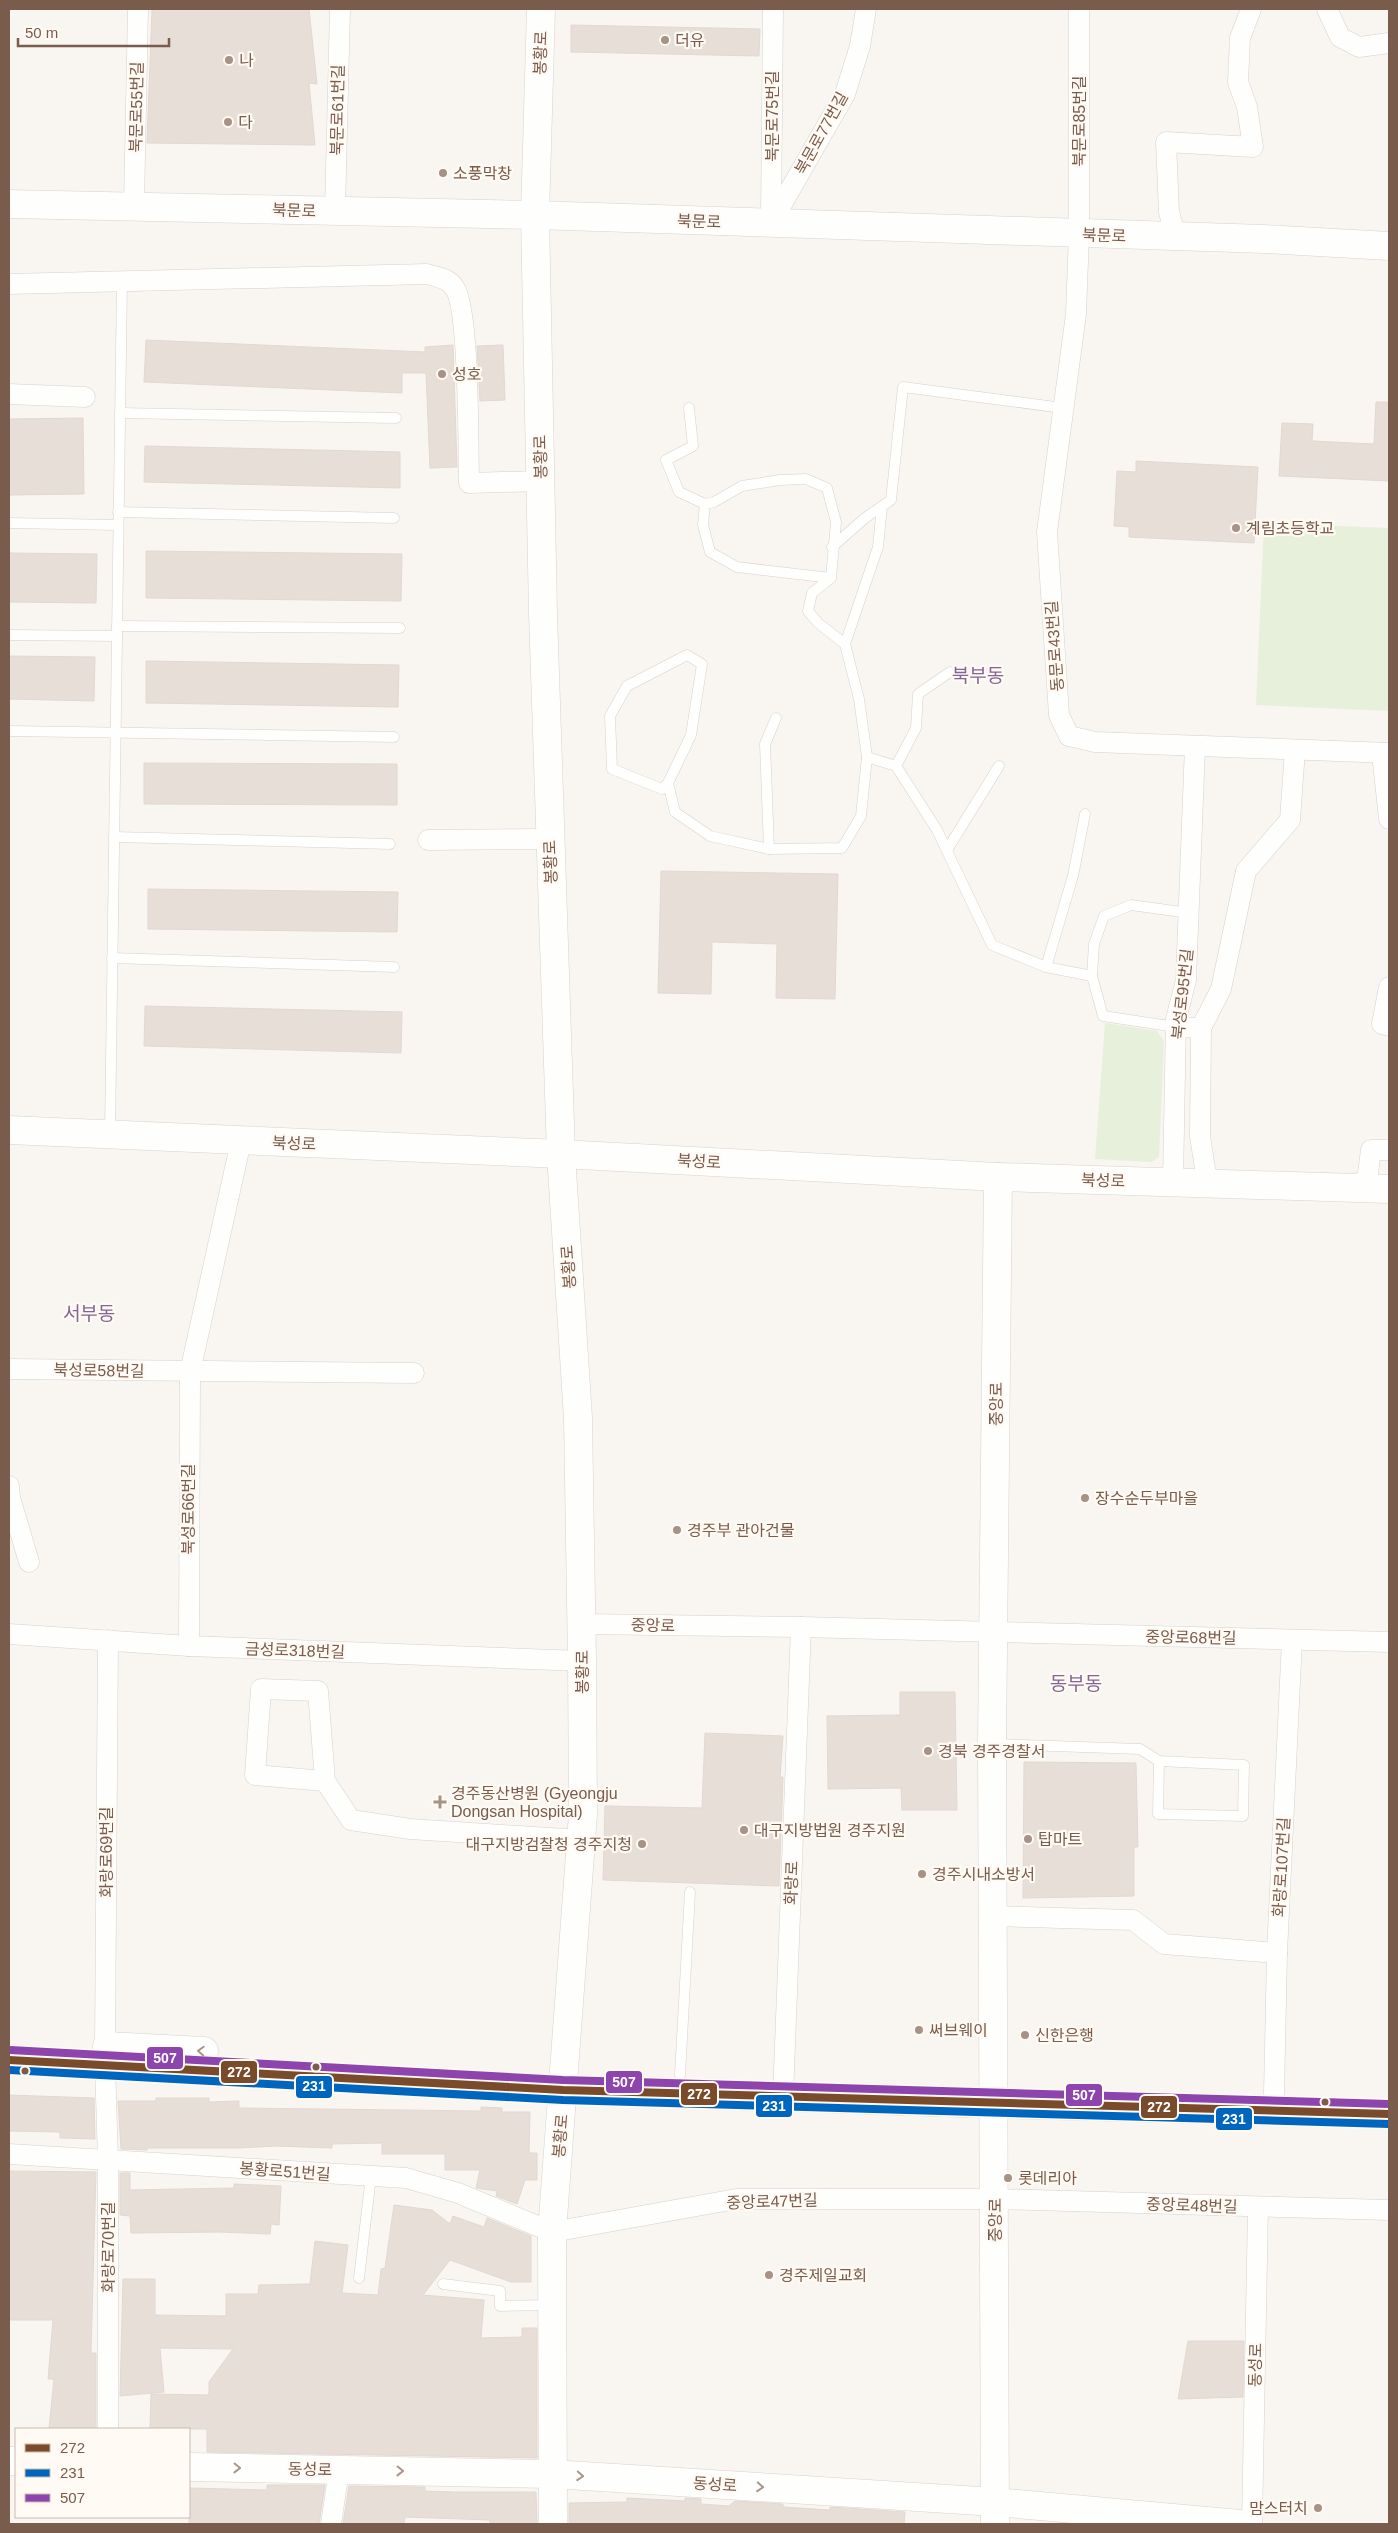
<svg xmlns="http://www.w3.org/2000/svg" width="1398" height="2533" font-family="Arial,'Noto Sans KR',sans-serif">
<style>
.green{fill:#e7f0db}
.building{fill:#e6ded7;stroke:#e2d8d2}
.lines{fill:none;stroke-linecap:round;stroke-linejoin:round}
.lane-casing{stroke:#d7d1cb;stroke-width:11}
.street-casing{stroke:#d7d1cb;stroke-width:21}
.secondary-casing{stroke:#d9d2cb;stroke-width:29}
.lane{stroke:#fefefd;stroke-width:10}
.street{stroke:#fefefd;stroke-width:20}
.secondary{stroke:#fefefd;stroke-width:28}
.bus-1-casing{stroke:#fffaf3;stroke-width:11}
.bus-2-casing{stroke:#fffaf3;stroke-width:11}
.bus-3-casing{stroke:#fffaf3;stroke-width:11}
.bus-1{stroke:#7a4b2a;stroke-width:8}
.bus-2{stroke:#0065bd;stroke-width:8}
.bus-3{stroke:#8e44ad;stroke-width:8}
.oneway{stroke:#a8958b}
.poi-dot{fill:#a69286;stroke:#fffaf3;stroke-width:2}
.bus-dot{fill:#7a5c4d;stroke:#fffaf3;stroke-width:2}
.labels{text-anchor:middle;stroke-width:4.5;stroke-linejoin:round;paint-order:stroke}
.poi-label{font-size:16px;fill:#7a5c4d;stroke:#fffaf3;text-anchor:start}
.street-label{font-size:16px;fill:#7a5c4d;stroke:#fffaf3}
.quarter-label{font-size:19px;fill:#846695;stroke:#fffaf3}
.line-badge{stroke:#fffaf3;stroke-width:2}
.badge-label{font-size:14px;text-anchor:middle;font-weight:bold;fill:#fff}
</style>
<rect width="100%" height="100%" fill="#f9f5f0"/>
<g class="green">
<path d="M1264 523 1389 528V711L1256 705Z"/>
<path d="M1105 1023 1157 1031 1164 1041 1159 1157 1151 1162 1095 1159Z"/>
</g>
<g class="building">
<path d="M152 9H309L317 84 309 83 315 145 147 143Z"/>
<path d="M571 25 760 29 759 56 571 52Z"/>
<path d="M146 340 425 352V347L453 345 457 467 430 468 426 373H402V393L144 382Z"/>
<path d="M503 345 505 400 480 401 477 346Z"/>
<path d="M1376 402H1389V481L1279 476 1282 423 1313 424 1312 441 1374 444Z"/>
<path d="M83 418 84 494 9 495V419Z"/>
<path d="M145 446 400 452V488L144 482Z"/>
<path d="M1136 461 1258 467 1254 543 1129 537V527L1114 526 1117 471 1136 472Z"/>
<path d="M146 551 402 554 401 601 146 598Z"/>
<path d="M9 553 97 554 96 603 9 602Z"/>
<path d="M9 656 95 657 94 701 9 699Z"/>
<path d="M146 661 399 665 398 707 146 703Z"/>
<path d="M144 763 397 764V805L144 804Z"/>
<path d="M661 871 838 874 835 999 776 998 777 944 712 942 711 994 658 993Z"/>
<path d="M148 889 398 892 397 932 148 929Z"/>
<path d="M145 1006 402 1012 401 1053 144 1046Z"/>
<path d="M900 1692H955L957 1810H902L901 1788 828 1789 827 1716 900 1715Z"/>
<path d="M705 1733 783 1736 780 1777H783L779 1886 603 1880 605 1806 702 1808Z"/>
<path d="M1024 1762 1136 1763 1138 1847H1134V1896L1023 1898Z"/>
<path d="M9 2095 94 2098 95 2139 60 2138V2132L9 2131Z"/>
<path d="M156 2098H209V2102L239 2101V2108L481 2111V2107L502 2108V2112H530L529 2153H537V2180H525L517 2204 496 2196 497 2191 476 2188 480 2170H445V2154H382V2143L332 2144V2148L276 2146 239 2148H147V2150L121 2149 118 2101H156Z"/>
<path d="M9 2171 96 2172 91 2353H96V2429H49L54 2379H48L53 2320H9Z"/>
<path d="M120 2173H130V2190L234 2188V2184L281 2186 279 2225 271 2224 270 2234 219 2232 131 2233 130 2216 120 2215Z"/>
<path d="M394 2205 432 2210 450 2224 453 2216 484 2227 487 2218 531 2236V2282H511L450 2260 423 2295 484 2300 481 2338 522 2337V2328H537V2458L207 2452V2429H150L151 2394 209 2395V2382L233 2349 160 2348 164 2392 120 2396 123 2279H155V2315L226 2316V2294H258L259 2285 310 2284 315 2241 348 2245 342 2293 378 2295 381 2269 385 2268Z"/>
<path d="M1188 2341H1244L1243 2397 1178 2399Z"/>
<path d="M267 2485H325L319 2524H189V2488L267 2490Z"/>
<path d="M349 2486 425 2487V2491L453 2492H536L537 2524H490V2520L405 2517 404 2524H343Z"/>
<path d="M627 2498 685 2501V2498L701 2499V2504L729 2506 735 2501 783 2504V2507L830 2510V2507L905 2512 904 2524H569V2503L627 2502Z"/>
</g>
<g class="lines">
<defs>
<g id="lane">
<path d="M689 408 693 446 666 460 679 492 705 504"/>
<path d="M120 413 396 418"/>
<path d="M118 512 394 518"/>
<path d="M9 523 118 525"/>
<path d="M832 547 865 518 891 500 903 387 1063 408"/>
<path d="M831 578 737 567 710 552 703 525 705 504 714 502 742 486 780 480 806 479 827 488 836 522 831 578 812 593 808 611 818 623 845 644 859 699 867 757"/>
<path d="M117 626 400 628"/>
<path d="M9 635 117 636"/>
<path d="M845 644 878 547 882 506"/>
<path d="M9 731 394 737"/>
<path d="M896 766 916 728 918 694 950 672"/>
<path d="M668 783 662 789 612 769 610 716 627 686 687 655 702 664 691 735 668 783 675 812 710 836 769 849 842 848 861 816 867 757 896 766 937 830 992 945 1046 967 1092 976 1103 1016 1176 1027"/>
<path d="M114 837 390 844"/>
<path d="M769 849 765 744 776 718"/>
<path d="M947 850 999 766"/>
<path d="M112 958 394 967"/>
<path d="M1046 967 1073 876 1085 814"/>
<path d="M1092 976 1094 944 1104 916 1131 905 1189 913"/>
<path d="M110 1133 122 281"/>
<path d="M993 1744 1140 1749 1159 1761 1158 1814 1243 1816 1244 1765 1159 1761"/>
<path d="M680 2075 690 1892"/>
<path d="M359 2278 371 2176"/>
<path d="M443 2284 500 2291V2306L551 2305"/>
</g>
<g id="street">
<path d="M1079 9V234L1076 314 1047 532 1059 715 1069 736 1095 742 1389 753"/>
<path d="M1327 9 1340 37 1359 47 1389 43"/>
<path d="M134 205 138 9"/>
<path d="M335 211 340 9"/>
<path d="M771 219 773 9"/>
<path d="M771 223 845 94 860 46 866 9"/>
<path d="M1176 237 1169 212 1166 142 1253 147 1247 107 1238 82 1240 38 1251 9"/>
<path d="M9 284 427 274C437 277 448 278 454 287 470 307 468 449 469 483L541 481"/>
<path d="M9 394 85 397"/>
<path d="M1382 753 1389 819"/>
<path d="M428 840 550 839"/>
<path d="M1389 987 1382 1024 1389 1026"/>
<path d="M1176 1027 1201 1028 1221 989 1246 871 1290 820 1295 750"/>
<path d="M1201 1028 1200 1136 1206 1175 1219 1184"/>
<path d="M1173 1182 1176 1019 1186 980 1195 746"/>
<path d="M1346 1186 1367 1181 1371 1150H1389"/>
<path d="M9 1369 414 1373"/>
<path d="M9 1486 10 1498 29 1562"/>
<path d="M582 1624 801 1627 1389 1642"/>
<path d="M9 1634 189 1646 582 1661"/>
<path d="M189 1646 190 1372 241 1141"/>
<path d="M325 1781 318 1691 261 1689 255 1775 325 1781 351 1820 410 1829 581 1840"/>
<path d="M993 1916 1133 1920 1164 1944 1277 1953"/>
<path d="M105 2046 108 1640"/>
<path d="M105 2065 108 2160V2429"/>
<path d="M1274 2094 1277 1953 1292 1640"/>
<path d="M783 2097 801 1627"/>
<path d="M9 2154 406 2178 458 2193 552 2232 736 2199H995L1389 2210"/>
<path d="M331 2524 339 2470"/>
<path d="M1252 2524 1258 2207"/>
</g>
<g id="secondary">
<path d="M541 9 535 215 543 613 561 1154 578 1418 582 1661 583 1814 552 2232 553 2524"/>
<path d="M9 204 535 215 1264 239 1389 246"/>
<path d="M9 1130 561 1154 998 1177 1389 1189"/>
<path d="M107 2046 204 2051"/>
<path d="M9 2060 563 2090 994 2104 1389 2114"/>
<path d="M9 2461H16"/>
<path d="M189 2467 552 2474 995 2502 1240 2524"/>
<path d="M995 2524 992 1744 998 1177"/>
</g>
</defs>
<use href="#lane" class="lane-casing"/>
<use href="#street" class="street-casing"/>
<use href="#secondary" class="secondary-casing"/>
<use href="#lane" class="lane"/>
<use href="#street" class="street"/>
<use href="#secondary" class="secondary"/>
<defs>
<path id="bus-1" d="M9 2060 563 2090 1389 2114"/>
<path id="bus-2" d="M9 2070 563 2100 1389 2124"/>
<path id="bus-3" d="M10 2050 563 2080 1389 2104"/>
</defs>
<use href="#bus-1" class="bus-1-casing"/>
<use href="#bus-2" class="bus-2-casing"/>
<use href="#bus-3" class="bus-3-casing"/>
<use href="#bus-1" class="bus-1"/>
<use href="#bus-2" class="bus-2"/>
<use href="#bus-3" class="bus-3"/>
</g>
<defs><path id="oneway-chevron" d="M-2-3.5L2.5 0L-2 3.5" fill="none" stroke-width="1.6" stroke-linecap="round" stroke-linejoin="round" transform="scale(1.25)"/></defs>
<g class="oneway">
<use href="#oneway-chevron" transform="translate(201 2051) rotate(-177)"/>
<use href="#oneway-chevron" transform="translate(237 2468) rotate(1)"/>
<use href="#oneway-chevron" transform="translate(400 2471) rotate(1)"/>
<use href="#oneway-chevron" transform="translate(580 2476) rotate(4)"/>
<use href="#oneway-chevron" transform="translate(760 2487) rotate(4)"/>
</g>
<g class="poi-dot">
<circle cx="665" cy="40" r="5"/>
<circle cx="229" cy="60" r="5"/>
<circle cx="228" cy="122" r="5"/>
<circle cx="443" cy="173" r="5"/>
<circle cx="442" cy="374" r="5"/>
<circle cx="1236" cy="528" r="5"/>
<circle cx="1085" cy="1498" r="5"/>
<circle cx="677" cy="1530" r="5"/>
<circle cx="928" cy="1751" r="5"/>
<path d="M437.5 1794.5h5v5h5v5h-5v5h-5v-5h-5v-5h5z"/>
<circle cx="744" cy="1830" r="5"/>
<circle cx="1028" cy="1839" r="5"/>
<circle cx="642" cy="1844" r="5"/>
<circle cx="922" cy="1874" r="5"/>
<circle cx="919" cy="2030" r="5"/>
<circle cx="1025" cy="2035" r="5"/>
<circle cx="1008" cy="2178" r="5"/>
<circle cx="769" cy="2275" r="5"/>
<circle cx="1318" cy="2508" r="5"/>
</g>
<g class="bus-dot">
<circle cx="316" cy="2067" r="4.5"/>
<circle cx="25" cy="2071" r="4.5"/>
<circle cx="1325" cy="2102" r="4.5"/>
</g>
<g class="labels">
<g class="poi-label">
<text x="675" y="46">더유</text>
<text x="239" y="66">나</text>
<text x="238" y="128">다</text>
<text x="453" y="179">소풍막창</text>
<text x="452" y="380">성호</text>
<text x="1246" y="534">계림초등학교</text>
<text x="1095" y="1504">장수순두부마을</text>
<text x="687" y="1536">경주부 관아건물</text>
<text x="938" y="1757">경북 경주경찰서</text>
<text x="451" y="1799">경주동산병원 (Gyeongju<tspan x="451" dy="18">Dongsan Hospital)</tspan></text>
<text x="754" y="1836">대구지방법원 경주지원</text>
<text x="1038" y="1845">탑마트</text>
<text x="632" y="1850" text-anchor="end">대구지방검찰청 경주지청</text>
<text x="932" y="1880">경주시내소방서</text>
<text x="929" y="2036">써브웨이</text>
<text x="1035" y="2041">신한은행</text>
<text x="1018" y="2184">롯데리아</text>
<text x="779" y="2281">경주제일교회</text>
<text x="1308" y="2514" text-anchor="end">맘스터치</text>
</g>
<g class="street-label">
<text transform="translate(540 53) rotate(-88)" y="6">봉황로</text>
<text transform="translate(136 107) rotate(-89)" y="6">북문로55번길</text>
<text transform="translate(337 110) rotate(-89)" y="6">북문로61번길</text>
<text transform="translate(772 116) rotate(-90)" y="6">북문로75번길</text>
<text transform="translate(1079 121) rotate(-90)" y="6">북문로85번길</text>
<text transform="translate(821 133) rotate(-61)" y="6">북문로77번길</text>
<text transform="translate(294 210) rotate(2)" y="6">북문로</text>
<text transform="translate(699 221) rotate(2)" y="6">북문로</text>
<text transform="translate(1104 235) rotate(2)" y="6">북문로</text>
<text transform="translate(540 457) rotate(-91)" y="6">봉황로</text>
<text transform="translate(1054 646) rotate(-94)" y="6">동문로43번길</text>
<text transform="translate(550 862) rotate(-92)" y="6">봉황로</text>
<text transform="translate(1182 994) rotate(-84)" y="6">북성로95번길</text>
<text transform="translate(294 1143) rotate(2)" y="6">북성로</text>
<text transform="translate(699 1161) rotate(3)" y="6">북성로</text>
<text transform="translate(1103 1180) rotate(2)" y="6">북성로</text>
<text transform="translate(568 1267) rotate(-94)" y="6">봉황로</text>
<text transform="translate(99 1370) rotate(1)" y="6">북성로58번길</text>
<text transform="translate(996 1404) rotate(-90)" y="6">중앙로</text>
<text transform="translate(188 1509) rotate(-90)" y="6">북성로66번길</text>
<text transform="translate(653 1625) rotate(1)" y="6">중앙로</text>
<text transform="translate(1191 1637) rotate(1)" y="6">중앙로68번길</text>
<text transform="translate(295 1650) rotate(2)" y="6">금성로318번길</text>
<text transform="translate(582 1672) rotate(-90)" y="6">봉황로</text>
<text transform="translate(106 1852) rotate(-90)" y="6">화랑로69번길</text>
<text transform="translate(1281 1867) rotate(-87)" y="6">화랑로107번길</text>
<text transform="translate(791 1883) rotate(-88)" y="6">화랑로</text>
<text transform="translate(560 2136) rotate(-85)" y="6">봉황로</text>
<text transform="translate(285 2171) rotate(4)" y="6">봉황로51번길</text>
<text transform="translate(772 2201) rotate(-2)" y="6">중앙로47번길</text>
<text transform="translate(1192 2205) rotate(2)" y="6">중앙로48번길</text>
<text transform="translate(995 2220) rotate(-90)" y="6">중앙로</text>
<text transform="translate(108 2247) rotate(-90)" y="6">화랑로70번길</text>
<text transform="translate(1255 2365) rotate(-89)" y="6">동성로</text>
<text transform="translate(310 2469) rotate(1)" y="6">동성로</text>
<text transform="translate(715 2484) rotate(4)" y="6">동성로</text>
</g>
<g class="quarter-label">
<text x="978" y="682">북부동</text>
<text x="89" y="1320">서부동</text>
<text x="1076" y="1690">동부동</text>
</g>
</g>
<g class="line-badge">
<rect x="146" y="2046" width="38" height="24" rx="5" fill="#8e44ad"/>
<rect x="220" y="2060" width="38" height="24" rx="5" fill="#7a4b2a"/>
<rect x="605" y="2070" width="38" height="24" rx="5" fill="#8e44ad"/>
<rect x="295" y="2075" width="38" height="24" rx="5" fill="#0065bd"/>
<rect x="680" y="2082" width="38" height="24" rx="5" fill="#7a4b2a"/>
<rect x="1065" y="2083" width="38" height="24" rx="5" fill="#8e44ad"/>
<rect x="755" y="2094" width="38" height="24" rx="5" fill="#0065bd"/>
<rect x="1140" y="2095" width="38" height="24" rx="5" fill="#7a4b2a"/>
<rect x="1215" y="2107" width="38" height="24" rx="5" fill="#0065bd"/>
</g>
<g class="badge-label">
<text x="165" y="2063">507</text>
<text x="239" y="2077">272</text>
<text x="624" y="2087">507</text>
<text x="314" y="2091">231</text>
<text x="699" y="2099">272</text>
<text x="1084" y="2100">507</text>
<text x="774" y="2111">231</text>
<text x="1159" y="2112">272</text>
<text x="1234" y="2124">231</text>
</g>
<rect width="1398" height="2533" fill="none" stroke="#7a5c4d" stroke-width="20"/>
<rect x="15" y="2428" width="175" height="90" fill="#fffaf3" stroke="#cabbb1"/>
<rect x="25" y="2444" width="25" height="8" fill="#7a4b2a" stroke="#cabbb1"/>
<text x="60" y="2453" font-size="15" fill="#7a5c4d">272</text>
<rect x="25" y="2469" width="25" height="8" fill="#0065bd" stroke="#cabbb1"/>
<text x="60" y="2478" font-size="15" fill="#7a5c4d">231</text>
<rect x="25" y="2494" width="25" height="8" fill="#8e44ad" stroke="#cabbb1"/>
<text x="60" y="2503" font-size="15" fill="#7a5c4d">507</text>
<path d="M18 38v8h151v-8" fill="none" stroke="#7a5c4d" stroke-width="2.5"/>
<text x="25" y="38" font-size="15" fill="#7a5c4d" stroke="#fffaf3" stroke-width="4" paint-order="stroke">50 m</text>
</svg>
